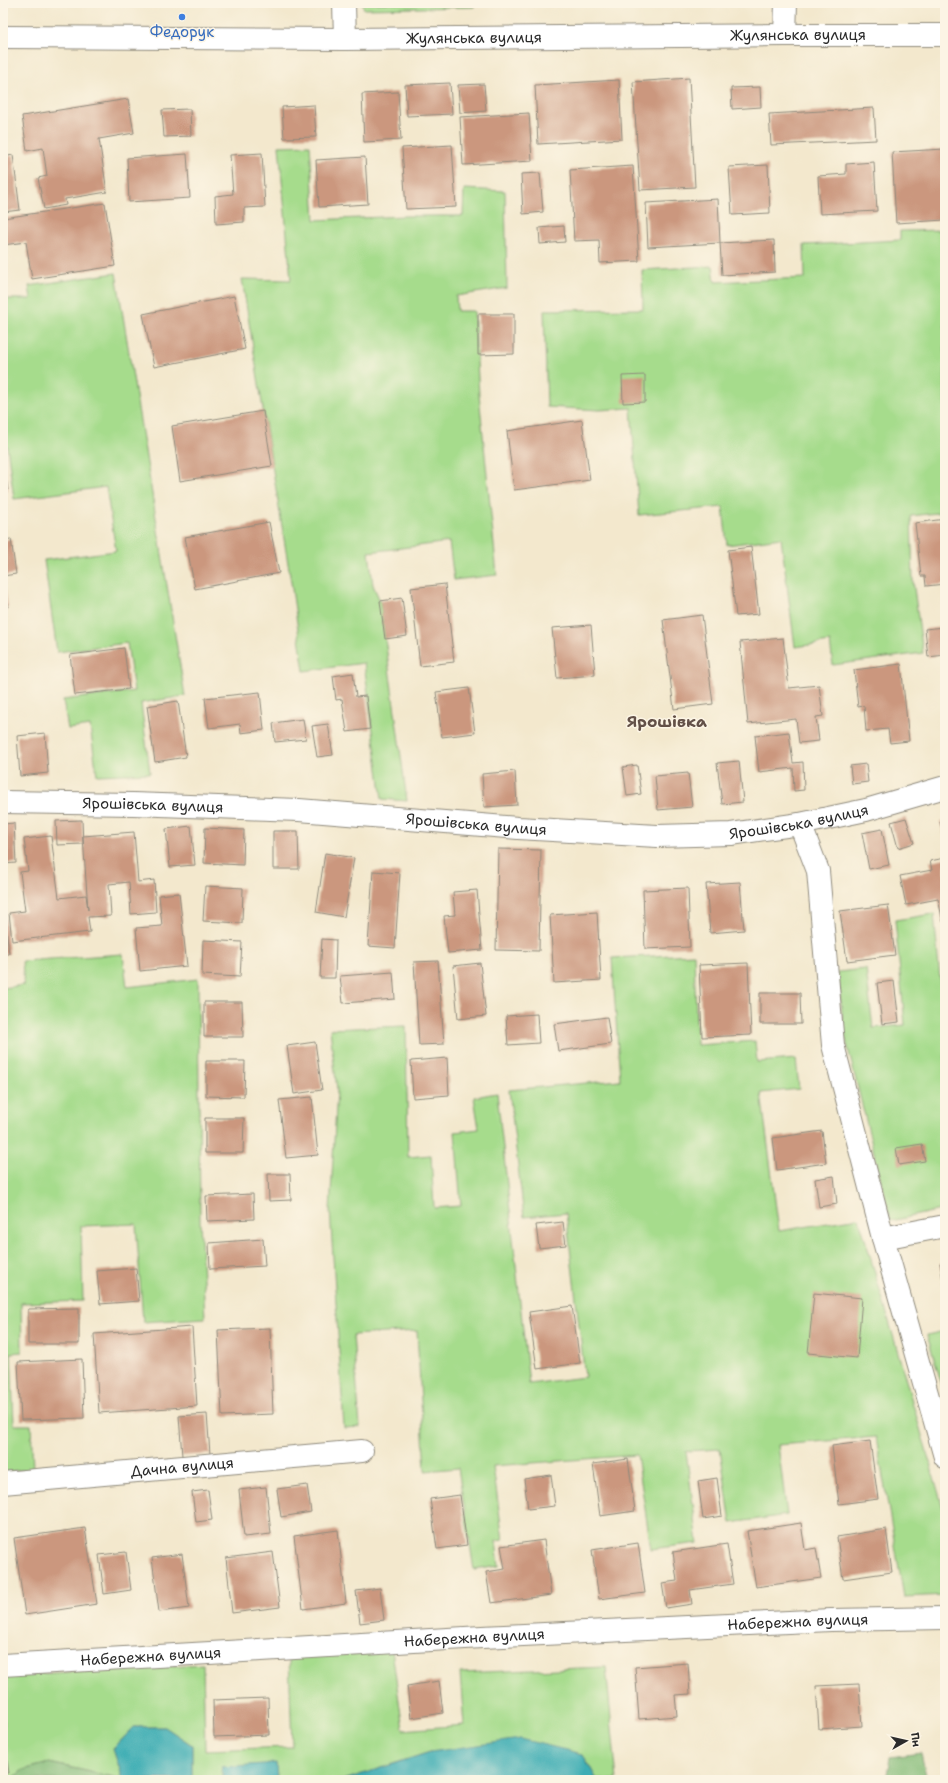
<svg xmlns="http://www.w3.org/2000/svg" width="948" height="1783" font-family="'Shantell Sans',sans-serif">
<style>
.green{fill:#a6dc8c;stroke:#68845c}
.forest{fill:#84bc78;stroke:#587452}
.water{fill:#3cadb4;stroke:#346c70}
.building{fill:#cb977e}
.lines{fill:none;stroke-linecap:round;stroke-linejoin:round}
.minor-casing{stroke:#8f8a7c;stroke-width:24}
.minor{stroke:#fff;stroke-width:22}
.shop-dot{fill:#3f7fe0;stroke:#fcf5e5;stroke-width:1.5}
.labels{text-anchor:middle;stroke-width:3;stroke-linejoin:round;paint-order:stroke}
.shop-label{font-size:15px;fill:#366cbe;stroke:#fcf5e5}
.street-label{font-size:15px;fill:#2b2b2b;stroke:#fcf5e5}
.neighbourhood-label{font-size:16px;font-weight:bold;fill:#635148;stroke:#fcf5e5}
</style>
<rect width="100%" height="100%" fill="#fcf5e5"/>
<filter id="ink" filterUnits="userSpaceOnUse"><feTurbulence type="fractalNoise" baseFrequency=".025" numOctaves="2"/><feDisplacementMap in="SourceGraphic" scale="8" xChannelSelector="R" yChannelSelector="G"/><feConvolveMatrix kernelMatrix="1 2 1 2 8 2 1 2 1" color-interpolation-filters="sRGB"/></filter>
<filter id="wash" filterUnits="userSpaceOnUse"><feTurbulence type="fractalNoise" baseFrequency=".012" numOctaves="4" result="noise"/><feDisplacementMap in="SourceGraphic" scale="16" xChannelSelector="R" yChannelSelector="G"/><feGaussianBlur stdDeviation="0.9" result="paint"/><feColorMatrix in="noise" values="0 0 0 0 0 0 0 0 0 0 0 0 0 0 0 0 0 1.4 0 .05"/><feComposite in="paint" operator="in"/></filter>
<g filter="url(#wash)">
<rect width="100%" height="100%" fill="#f3e8cd"/>
<g class="green">
<path d="M362 3H474V7L364 9Z"/>
<path d="M640 3H771L641 4Z"/>
<path d="M310 145 315 220 405 216H463L464 189 505 191 507 288 456 296 457 311H474L479 395 497 575 454 580 449 542 369 552 373 585 380 601 407 801 382 799 364 663 304 671 291 582 242 279 291 280 279 146Z"/>
<path d="M945 230V512L911 516 913 581 923 653 833 665 830 642 795 647 781 538 727 545 723 507 639 515 631 408 599 410 547 407 544 310 643 309 642 270 713 266 715 282 805 278 804 245 900 240V231Z"/>
<path d="M116 273 185 696 141 703 150 773 97 775 90 726 68 729 63 700 134 691 127 643 57 652 44 560 116 551 106 487 14 499 7 446H3V299H31L29 286Z"/>
<path d="M934 914 945 1036V1209L891 1221 844 1032 838 972 866 969 873 1028 905 1025 895 920Z"/>
<path d="M123 954 127 987 198 979 200 1221 205 1318 143 1322 136 1224 81 1226 83 1301 21 1303 22 1352 11 1353 14 1425H31L33 1469 3 1472V988L24 985 22 961Z"/>
<path d="M694 954 697 1045 755 1041 757 1062 796 1059 799 1089 761 1093 779 1231 859 1218 945 1515V1595L904 1597 876 1437 778 1445 787 1515 731 1523 720 1449 686 1451 698 1543 651 1549 637 1455 493 1466 503 1540 496 1541 499 1566 474 1570 458 1468 425 1471 417 1331 353 1335 360 1427 344 1428 330 1210 337 1090 330 1029 406 1026 408 1157 431 1155 434 1208 461 1206 455 1132 479 1129 474 1097 497 1093 529 1384 585 1377 566 1213 524 1217 509 1090 620 1080 612 958Z"/>
<path d="M945 1331V1395L927 1335Z"/>
<path d="M392 1650 403 1730 464 1725 460 1673 606 1667 617 1780H597L583 1754 430 1752 344 1780H277L276 1764 222 1767 223 1780H192V1745L165 1727H134L113 1749 123 1779 49 1763 23 1770 11 1780H3V1676L203 1664 205 1750 292 1747 289 1657Z"/>
</g>
<g class="forest">
<path d="M921 1753 927 1780H886L890 1757Z"/>
<path d="M49 1763 123 1779 125 1780H11L23 1770Z"/>
</g>
<g class="water">
<path d="M134 1727H165L192 1745V1780L123 1779 113 1749Z"/>
<path d="M520 1739 583 1754 597 1780H344L430 1752Z"/>
<path d="M276 1763 277 1780H223L222 1767Z"/>
</g>
<g id="blocks">
<g class="building">
<path d="M689 78 695 187 640 190 633 82Z"/>
<path d="M619 80 622 139 538 144 535 85Z"/>
<path d="M450 83 452 114 407 116 405 85Z"/>
<path d="M484 84 486 111 460 113 458 85Z"/>
<path d="M760 87 761 107 732 109 731 88Z"/>
<path d="M398 92 401 140 364 142 362 94Z"/>
<path d="M128 99 134 133 99 139 107 192 65 199 66 205 44 209 38 178 47 176 43 148 27 151 22 116Z"/>
<path d="M314 105 316 137 284 138 282 107Z"/>
<path d="M874 108 876 140 771 145 769 114Z"/>
<path d="M190 109 191 136 164 137 162 110Z"/>
<path d="M529 113 532 161 463 165 460 117Z"/>
<path d="M452 145 456 207 406 209 402 148Z"/>
<path d="M945 149V220L896 223 892 152Z"/>
<path d="M262 153 265 207 244 208V222L216 224 215 196 233 194 230 155Z"/>
<path d="M187 154 190 198 129 202 127 158Z"/>
<path d="M13 155 20 210 3 212V157Z"/>
<path d="M365 157 368 204 319 207 316 160Z"/>
<path d="M874 162 877 211 820 214 818 176 846 174V164Z"/>
<path d="M768 165 770 213 732 215 729 167Z"/>
<path d="M633 166 639 261 600 263 599 240 574 241 570 170Z"/>
<path d="M540 173 543 212 523 214 521 174Z"/>
<path d="M718 199 720 243 648 247 646 203Z"/>
<path d="M105 203 115 266 32 279 26 242 3 245V218Z"/>
<path d="M564 226 565 242 540 244 539 228Z"/>
<path d="M774 240 775 272 722 275 720 243Z"/>
<path d="M234 296 245 349 154 367 143 314Z"/>
<path d="M478 314H514V354L478 355Z"/>
<path d="M645 375V402L623 403 622 376Z"/>
<path d="M263 411 272 466 180 481 172 426Z"/>
<path d="M582 420 590 480 514 490 507 431Z"/>
<path d="M3 459 8 490 3 491Z"/>
<path d="M945 519V584L926 586 925 576H921L915 523Z"/>
<path d="M269 522 279 573 195 589 185 537Z"/>
<path d="M11 539 16 574 3 576V540Z"/>
<path d="M751 547 759 614 736 616 728 550Z"/>
<path d="M3 577 8 607H3Z"/>
<path d="M445 584 454 662 420 666 411 588Z"/>
<path d="M402 598 407 636 385 639 380 601Z"/>
<path d="M702 615 713 704 674 709 663 620Z"/>
<path d="M591 625 595 675 557 678 552 628Z"/>
<path d="M945 627V655L928 657 925 629Z"/>
<path d="M783 638 789 688 819 685 823 716 816 717 819 741 799 743 796 719 748 724 740 642Z"/>
<path d="M124 648 129 689 75 695 70 655Z"/>
<path d="M901 664 909 741 890 743 888 729 866 731 864 706 858 707 854 670Z"/>
<path d="M353 673 356 697 366 696 370 729 347 732 342 699 336 700 333 676Z"/>
<path d="M469 688 475 733 442 737 436 692Z"/>
<path d="M260 692 264 730 241 733 240 724 209 728 205 698Z"/>
<path d="M178 701 186 757 155 762 147 706Z"/>
<path d="M303 719 306 739 275 742 273 723Z"/>
<path d="M328 724 333 755 317 757 312 726Z"/>
<path d="M789 732 793 763 803 762 804 790 794 791 793 768 759 772 755 736Z"/>
<path d="M45 733 48 773 20 776 17 736Z"/>
<path d="M739 761 743 802 722 804 717 763Z"/>
<path d="M866 764 868 782 852 784 850 766Z"/>
<path d="M637 765 641 794 627 796 623 767Z"/>
<path d="M515 771 517 805 484 807 482 774Z"/>
<path d="M688 773 692 807 658 810 655 776Z"/>
<path d="M906 818 914 843 898 848 891 822Z"/>
<path d="M82 820 83 844 57 845 56 821Z"/>
<path d="M945 821V839L940 822Z"/>
<path d="M14 823 16 863 3 864V824Z"/>
<path d="M191 826 195 865 170 867 166 829Z"/>
<path d="M205 828 244 830 243 865 204 863Z"/>
<path d="M882 829 889 865 869 869 862 833Z"/>
<path d="M273 831H298L299 869H273Z"/>
<path d="M134 832 138 882 154 880 156 912 131 914 129 882 109 884 111 916 88 917 90 932 12 941 9 913 25 911 20 872 28 871 24 839 51 836 59 898 86 895 88 910 83 836Z"/>
<path d="M498 849 541 850 539 951 496 950Z"/>
<path d="M325 853 354 858 344 917 316 912Z"/>
<path d="M945 858V921L943 922 938 899 906 905 900 876 932 870 930 861Z"/>
<path d="M373 871 400 873 395 948 368 946Z"/>
<path d="M740 882 744 930 710 933 706 884Z"/>
<path d="M205 886 243 888 242 923 203 921Z"/>
<path d="M688 888 690 947 645 949 643 890Z"/>
<path d="M477 890 482 950 448 953 444 916 455 915 453 892Z"/>
<path d="M179 893 187 966 140 971 136 928 162 926 159 895Z"/>
<path d="M888 905 895 955 847 961 840 911Z"/>
<path d="M597 912 601 980 554 983 550 915Z"/>
<path d="M5 916 9 954H3V917Z"/>
<path d="M322 939 336 940 335 978H320Z"/>
<path d="M203 940 242 942 240 977 202 975Z"/>
<path d="M438 961 444 1044 419 1045 414 962Z"/>
<path d="M480 963 486 1016 458 1019 453 966Z"/>
<path d="M748 963 751 1035 702 1037 699 965Z"/>
<path d="M393 972 395 999 343 1003 340 976Z"/>
<path d="M894 981 899 1022 882 1024 877 983Z"/>
<path d="M760 993H800L801 1024H760Z"/>
<path d="M204 1002H242L243 1037H204Z"/>
<path d="M537 1014 539 1043 508 1045 506 1016Z"/>
<path d="M607 1017 611 1044 558 1051 554 1024Z"/>
<path d="M315 1042 322 1090 294 1094 287 1046Z"/>
<path d="M447 1058 449 1095 413 1098 411 1061Z"/>
<path d="M206 1061H245L244 1097 206 1096Z"/>
<path d="M312 1097 318 1155 286 1158 279 1100Z"/>
<path d="M205 1118H244L243 1153H205Z"/>
<path d="M822 1131 826 1163 777 1170 773 1138Z"/>
<path d="M922 1144 925 1161 899 1165 896 1148Z"/>
<path d="M268 1174H290L291 1200 269 1201Z"/>
<path d="M834 1176 837 1204 819 1207 815 1179Z"/>
<path d="M253 1194 254 1219 207 1221 206 1196Z"/>
<path d="M563 1222 566 1245 539 1248 536 1225Z"/>
<path d="M263 1239 265 1266 210 1269 209 1243Z"/>
<path d="M945 1262V1288H944L940 1263Z"/>
<path d="M136 1268 139 1301 100 1304 97 1271Z"/>
<path d="M814 1293 862 1298 857 1358 808 1353Z"/>
<path d="M572 1306 580 1363 537 1369 529 1312Z"/>
<path d="M79 1308V1344H28V1309Z"/>
<path d="M192 1327 197 1406 99 1413 94 1334Z"/>
<path d="M270 1328 273 1414 222 1416 218 1330Z"/>
<path d="M82 1359 84 1418 21 1420 18 1362Z"/>
<path d="M207 1414 210 1454 182 1456 179 1416Z"/>
<path d="M870 1441 878 1499 839 1504 832 1446Z"/>
<path d="M628 1459 635 1511 600 1516 593 1464Z"/>
<path d="M551 1475 555 1506 528 1509 524 1479Z"/>
<path d="M717 1478 722 1516 703 1519 698 1481Z"/>
<path d="M307 1485 311 1512 281 1517 277 1489Z"/>
<path d="M266 1487 271 1534 244 1537 239 1490Z"/>
<path d="M208 1490 212 1520 196 1522 192 1492Z"/>
<path d="M460 1495 467 1545 437 1549 430 1499Z"/>
<path d="M801 1523 805 1550 816 1548 821 1578 756 1587 747 1531Z"/>
<path d="M85 1528 97 1604 25 1615 14 1538Z"/>
<path d="M886 1529 892 1572 843 1579 837 1537Z"/>
<path d="M338 1530 346 1603 303 1609 294 1536Z"/>
<path d="M544 1540 551 1595 491 1603 486 1572 505 1569 501 1546Z"/>
<path d="M638 1543 645 1593 599 1599 592 1550Z"/>
<path d="M727 1544 733 1584 690 1590 692 1604 666 1608 662 1583 677 1581 673 1552Z"/>
<path d="M126 1552 131 1590 104 1594 99 1555Z"/>
<path d="M273 1552 280 1607 232 1613 226 1558Z"/>
<path d="M182 1554 189 1608 159 1612 152 1558Z"/>
<path d="M380 1588 384 1620 360 1623 356 1591Z"/>
<path d="M688 1663 690 1694 675 1695 677 1716 639 1719 635 1667Z"/>
<path d="M439 1681 443 1713 411 1718 407 1686Z"/>
<path d="M859 1684 862 1726 819 1729 816 1686Z"/>
<path d="M268 1698 269 1735 214 1737 213 1700Z"/>
<path d="M3 1732 9 1773H3Z"/>
</g>
</g>
</g>
<g filter="url(#ink)">
<use href="#blocks" fill-opacity="0" stroke="#8f8a7c" stroke-width="1"/>
<g class="lines">
<defs>
<g id="minor">
<path d="M344 3 345 39"/>
<path d="M785 35 786 3"/>
<path id="s1" d="M3 37 345 39 785 35H945"/>
<path id="s2" d="M3 802 133 804 299 810 518 828 657 836 731 834 800 824 866 810 945 787"/>
<path d="M800 824 818 871 833 1045 883 1238 945 1457"/>
<path d="M883 1238 945 1226"/>
<path id="s3" d="M3 1483 362 1451"/>
<path id="s4" d="M3 1665 482 1637 831 1620 945 1618"/>
</g>
</defs>
<use href="#minor" class="minor-casing"/>
<use href="#minor" class="minor"/>
</g>
</g>
<circle class="shop-dot" cx="182" cy="17" r="4"/>
<g class="labels">
<g class="shop-label">
<text x="182" y="37">Федорук</text>
</g>
<g class="street-label">
<text dy="5" stroke="none"><textPath href="#s1" startOffset="795">Жулянська вулиця</textPath></text>
<text dy="5" stroke="none"><textPath href="#s1" startOffset="471">Жулянська вулиця</textPath></text>
<text dy="5" stroke="none"><textPath href="#s2" startOffset="150">Ярошівська вулиця</textPath></text>
<text dy="5" stroke="none"><textPath href="#s2" startOffset="798">Ярошівська вулиця</textPath></text>
<text dy="5" stroke="none"><textPath href="#s2" startOffset="474">Ярошівська вулиця</textPath></text>
<text dy="5" stroke="none"><textPath href="#s3" startOffset="180">Дачна вулиця</textPath></text>
<text dy="5" stroke="none"><textPath href="#s4" startOffset="796">Набережна вулиця</textPath></text>
<text dy="5" stroke="none"><textPath href="#s4" startOffset="472">Набережна вулиця</textPath></text>
<text dy="5" stroke="none"><textPath href="#s4" startOffset="148">Набережна вулиця</textPath></text>
</g>
<g class="neighbourhood-label">
<text x="667" y="727">Ярошівка</text>
</g>
</g>
<rect width="948" height="1783" fill="none" stroke="#fcf5e5" stroke-width="16"/>
<g transform="translate(906 1741) rotate(82)" stroke="#fcf5e5" stroke-width="3" paint-order="stroke">
<path d="M0-3L7 15L0 10L-7 15Z" fill="#2b2b2b"/>
<text y="-6" font-size="11" font-weight="bold" text-anchor="middle" fill="#2b2b2b">Пн</text>
</g>
</svg>
